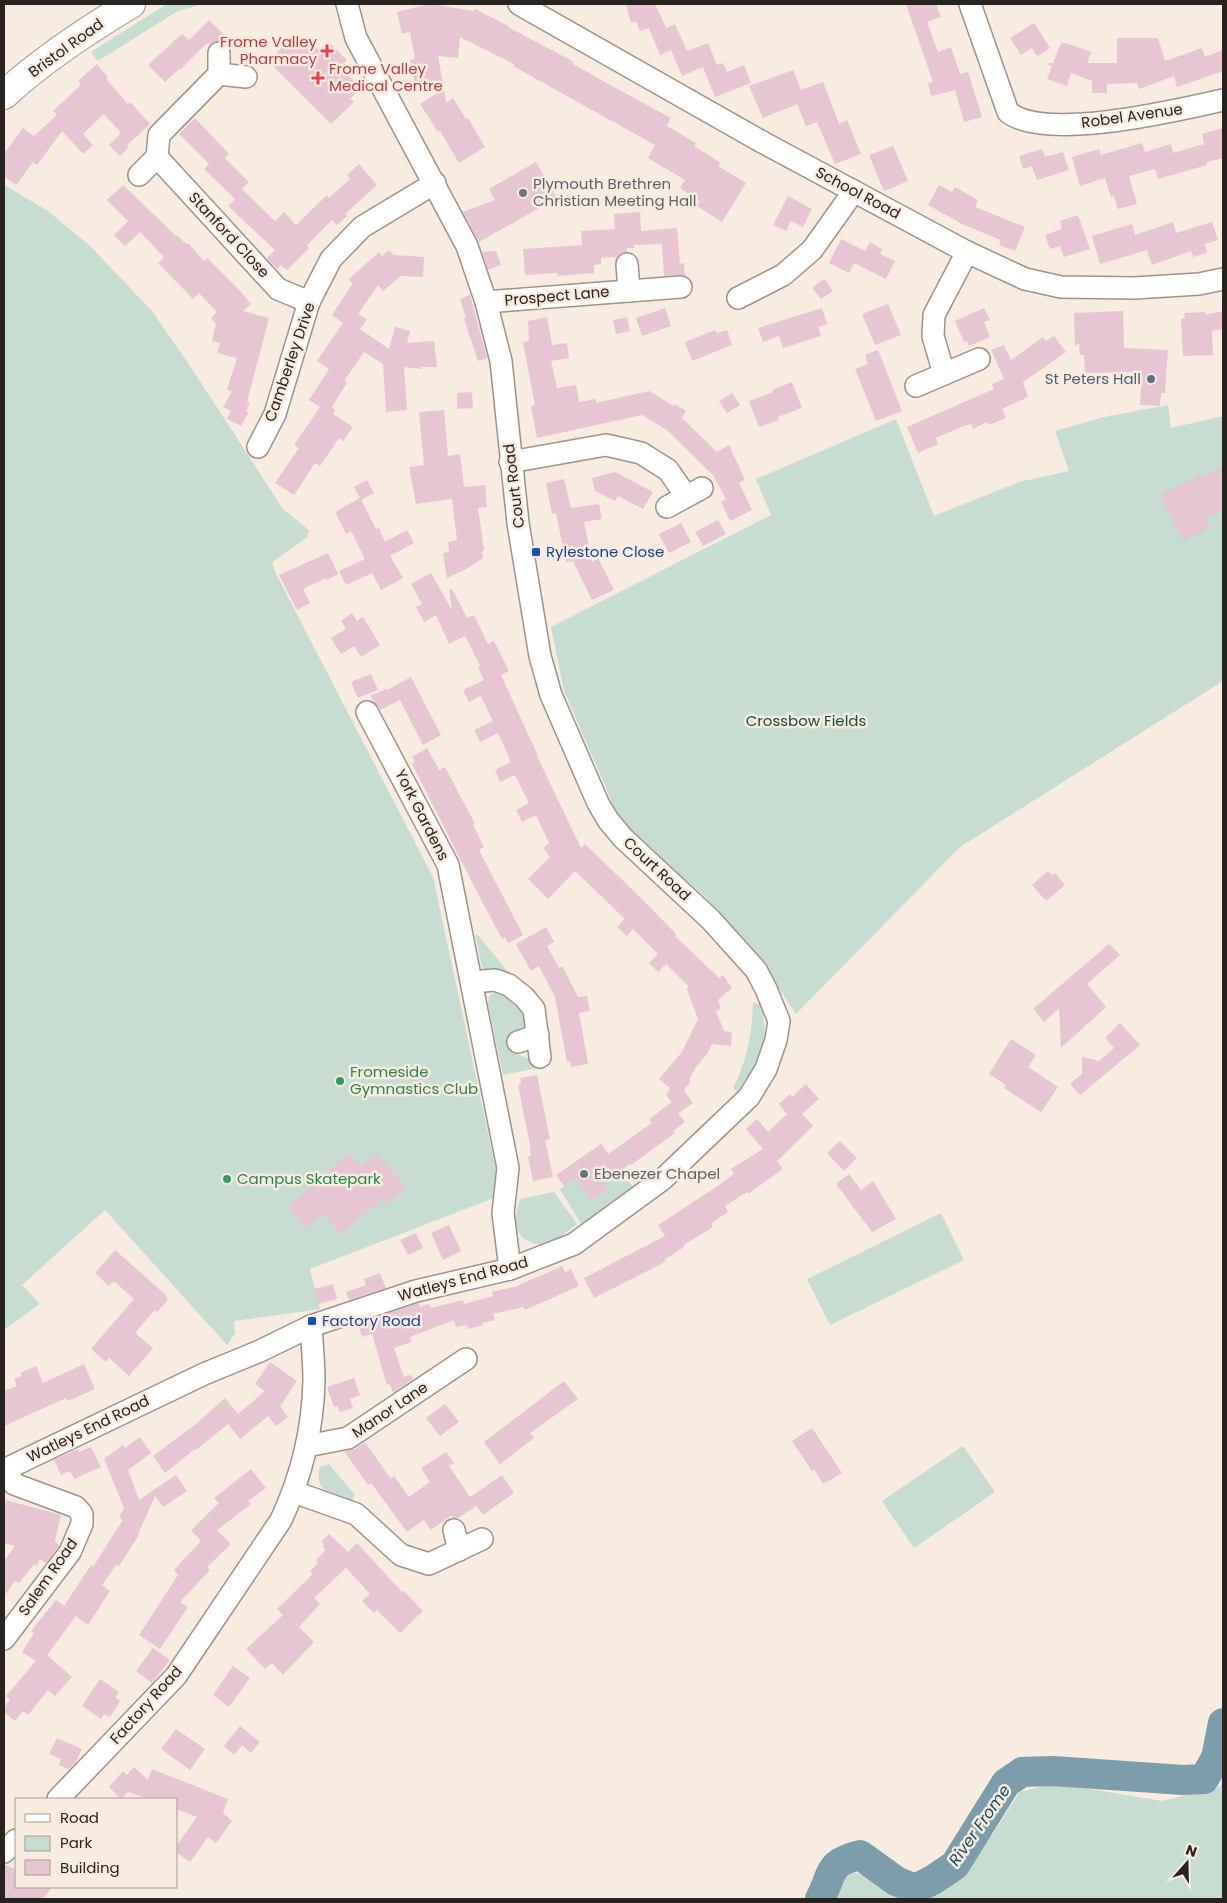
<svg xmlns="http://www.w3.org/2000/svg" width="1227" height="1903" font-family="Poppins,sans-serif">
<style>
.green{fill:#c7ddd2}
.lines{fill:none;stroke-linecap:round;stroke-linejoin:round}
.river{stroke:#7c9dac;stroke-width:30}
.building{fill:#e7c5d2}
.minor-casing{stroke:#9e9287;stroke-width:24}
.major-casing{stroke:#9e9287;stroke-width:30}
.minor{stroke:#fff;stroke-width:21}
.major{stroke:#fff;stroke-width:28}
.health-dot{fill:#e0444e;stroke:#f8ebdf;stroke-width:2}
.worship-dot{fill:#6b7280;stroke:#f8ebdf;stroke-width:2}
.service-dot{fill:#5c6f8a;stroke:#f8ebdf;stroke-width:2}
.transit-dot{fill:#1a4fb4;stroke:#f8ebdf;stroke-width:2}
.leisure-dot{fill:#2e9e5b;stroke:#f8ebdf;stroke-width:2}
.labels{text-anchor:middle;stroke-width:5;stroke-linejoin:round;paint-order:stroke}
.health-label{font-size:15px;fill:#be3a42;stroke:#f8ebdf;text-anchor:end}
.street-label{font-size:15px;fill:#28231f;stroke:#f8ebdf}
.worship-label{font-size:15px;fill:#5b616d;stroke:#f8ebdf;text-anchor:start}
.service-label{font-size:15px;fill:#4e5e75;stroke:#f8ebdf;text-anchor:end}
.transit-label{font-size:15px;fill:#164399;stroke:#f8ebdf;text-anchor:start}
.park-label{font-size:15px;fill:#134f39;stroke:#f8ebdf}
.leisure-label{font-size:15px;fill:#27864d;stroke:#f8ebdf;text-anchor:start}
.water-label{font-size:16px;font-style:italic;fill:#0e5067;stroke:#f8ebdf}
</style>
<rect width="100%" height="100%" fill="#f8ebdf"/>
<g class="green">
<path d="M167 4H202L176 12 98 61 91 52Z"/>
<path d="M4 185 48 211 90 246 152 311 190 366 283 509 310 531 307 534 308 537 272 562 275 572 433 877 496 1170 494 1198 310 1269 320 1309 234 1321 235 1333 227 1345 105 1210 22 1285 40 1304 4 1330Z"/>
<path d="M1168 405 1171 428 1223 416V681L960 847 796 1014 754 952 704 896 634 835 616 811 564 691 551 627 771 515 756 479 896 419 934 516 1019 482 1069 471 1055 431 1104 417Z"/>
<path d="M475 934 478 935 512 977 486 973 482 967Z"/>
<path d="M503 990 527 1012C526 1026 524 1032 512 1040L516 1054 536 1061 541 1067 503 1075 488 1004 489 997 495 991Z"/>
<path d="M753 1003 761 1004C766 1024 767 1052 756 1070 751 1078 745 1085 739 1093L733 1088C747 1061 752 1034 753 1003Z"/>
<path d="M609 1156 635 1189 581 1224 560 1189 576 1178 591 1200 608 1189 593 1167Z"/>
<path d="M554 1192 577 1224C567 1231 558 1240 547 1243 533 1248 516 1237 515 1222 515 1215 518 1206 520 1199Z"/>
<path d="M941 1213 964 1260 830 1325 807 1279Z"/>
<path d="M963 1446 995 1492 914 1548 882 1501Z"/>
<path d="M329 1464 355 1495 351 1502C333 1495 313 1491 320 1467Z"/>
<path d="M1054 1783 1162 1801 1219 1787 1223 1784V1899H919L936 1896 992 1835 1020 1792Z"/>
<path d="M847 1870 867 1877 898 1899H822C825 1886 835 1877 847 1870Z"/>
</g>
<g class="lines">
<path class="river" d="M820 1899C834 1872 827 1863 860 1855L896 1881 915 1889 933 1880 955 1865 1006 1783 1022 1772 1053 1771 1183 1780 1204 1779 1216 1758 1223 1723"/>
</g>
<g class="building">
<path d="M430 4 473 11 475 9 509 26 508 27 574 62 573 64 612 86 671 118 667 126 696 143 694 146 721 163 718 166 746 183 722 222 697 206 700 201 680 188 685 180 648 158 655 145 513 66 514 64 460 37 458 58 438 56 443 85 415 83 410 60 415 59 410 32 402 34 397 12Z"/>
<path d="M626 4H655L666 28 675 24 687 51 708 43 717 65 723 63 727 72 744 65 751 83 715 97 703 67 682 76 671 50 660 55 649 28 640 31 636 21 631 23Z"/>
<path d="M906 4H936L941 17 927 22 938 52 951 47 960 74 968 72 982 117 964 122 955 90 931 96 928 83 933 82Z"/>
<path d="M209 20 226 37 222 41 213 42 209 45 207 43 180 70 179 69 165 82 148 65 182 34 189 40Z"/>
<path d="M1034 23 1050 48 1037 56 1032 48 1021 55 1010 38Z"/>
<path d="M292 38 303 50 311 48 320 49 328 41 347 60 340 67 361 88 350 99 354 102 331 124 268 61Z"/>
<path d="M1117 38H1158L1165 61 1202 48 1205 57 1223 50V71L1177 87 1174 76 1139 89 1137 83 1107 84V93H1092V81L1071 73 1067 86 1047 79 1052 66 1048 65V63H1053L1061 43H1066L1091 52 1087 63H1117Z"/>
<path d="M97 64 108 77 106 79 128 104 130 102 150 124 127 145 129 147 120 156 109 145 121 133 104 114 83 134 93 145 83 154 62 131 37 165 33 162 16 185 4 176V154L23 128 34 136 57 115 53 111 81 85 78 81Z"/>
<path d="M793 70 801 90 823 82 839 124 847 120 861 154 835 164 817 122 806 126 797 104 763 118 749 86Z"/>
<path d="M444 89 446 103 453 98 466 119 468 118 485 147 459 163 440 131 438 132 420 104Z"/>
<path d="M195 118 229 154 225 158 249 182 242 189 275 221 284 212 296 225 327 195 329 198 350 179 347 175 359 164 377 185 345 214 347 216 337 225 332 220 307 245 309 248 287 270 281 265 277 269 267 258 275 250 228 206 235 199 204 169 209 164 179 134Z"/>
<path d="M1223 128V158L1207 162V165L1158 179 1155 169 1129 176 1137 204 1118 209 1114 196 1111 197 1105 178 1080 186 1072 157 1099 149 1101 155 1142 143 1145 152 1171 144 1173 153 1204 144 1202 134Z"/>
<path d="M893 146 908 181 884 191 869 155Z"/>
<path d="M1042 149 1045 157 1063 152 1069 170 1037 180 1032 166 1023 169 1019 156Z"/>
<path d="M536 162 557 198 479 242 463 212 495 200 489 189Z"/>
<path d="M123 185 176 236 177 235 186 244 188 243 204 261 207 258 241 292 251 304 243 311 269 318 247 402 250 403 246 411 249 412 241 426 227 419 231 411 223 407 232 391 227 390 237 358 217 353 220 343 212 341 216 324 211 318 217 312 199 293 193 299 158 263 164 257 140 232 125 246 114 235 128 221 107 200Z"/>
<path d="M939 185 952 192 955 187 978 200 975 207 1025 227 1015 251 999 245 1001 240 964 225 928 205Z"/>
<path d="M788 196 812 209 803 227 791 221 786 231 773 225Z"/>
<path d="M640 212 641 231 677 228 680 264 684 263 685 275 664 276 662 244 634 245V248H627V252L620 253 617 257 601 258V264L594 265V273L558 276 557 273 525 275 523 249 582 245 581 231 615 229 614 214Z"/>
<path d="M1078 215 1090 249 1064 257 1060 246 1050 249 1045 235 1062 229 1060 221Z"/>
<path d="M1173 222 1176 233 1212 222 1218 240 1205 244 1207 253 1193 257 1191 251 1152 265 1147 250 1100 264 1092 236 1132 224 1135 235Z"/>
<path d="M841 239 865 251 870 242 882 249 880 254 895 261 886 279 854 263 849 273 829 263Z"/>
<path d="M389 250 394 255 424 257 423 277 401 276 383 291 378 285 358 314 367 319 360 329 389 349 395 327 410 331 407 343 434 341 437 367H421L422 369 404 367 407 410 386 412 383 364 364 352 344 381 347 383 332 407 335 410 333 414 353 427 343 441 339 438 320 466 315 463 294 495 275 483 299 448 294 445 320 407 309 400 329 369 317 361 343 323 332 315 353 283 348 280 379 252 382 256Z"/>
<path d="M496 251 501 265 488 270 482 252Z"/>
<path d="M824 279 833 291 821 299 812 288Z"/>
<path d="M470 295 487 358 478 361 464 319 466 318 460 299Z"/>
<path d="M888 304 901 335 875 345 862 314Z"/>
<path d="M665 308 671 326 642 336 636 318Z"/>
<path d="M822 308 827 324 818 327 821 336 783 348 779 336 763 342 758 328Z"/>
<path d="M984 308 990 320 984 322 990 337 969 346 967 341 964 342 955 321Z"/>
<path d="M1123 311 1124 348 1168 350 1165 393H1161L1160 406 1140 405 1142 372 1085 373 1084 355H1080L1079 343 1075 346 1074 313Z"/>
<path d="M1223 311V329L1212 331 1213 355 1183 356 1181 319 1185 318 1184 313 1205 312V315Z"/>
<path d="M547 317 552 345 567 343 569 358 551 361 557 388 576 385 579 402 596 399V403L649 391 674 406 675 404 686 411 682 418 717 452 729 445 745 480 739 483 752 510 730 521 721 502 726 499 713 475 667 430 642 415 537 438 531 406 535 405 523 342 529 341 528 321Z"/>
<path d="M627 317 630 331 616 334 613 320Z"/>
<path d="M715 330 717 333 727 330 732 345 692 361 685 342Z"/>
<path d="M1054 336 1066 352 1023 382 1028 397 1002 409 1006 418 989 425 987 422 973 429 971 424 961 427 936 438 938 444 918 453 907 427 994 389 992 384 1004 379 991 350 1004 345 1011 360 1043 337 1046 341Z"/>
<path d="M878 350 902 411 876 421 855 369 868 364 865 355Z"/>
<path d="M792 382 802 408 778 417 779 420 759 427 749 401 773 392 772 390Z"/>
<path d="M472 392 473 408 457 409V393Z"/>
<path d="M732 393 740 405 727 413 719 401Z"/>
<path d="M444 410 448 456 460 454 464 487 485 485 487 507 478 508 484 550 482 551 483 558 468 568 447 578 443 553 449 552 448 542 457 540 452 499 416 504 409 467 424 465 419 412Z"/>
<path d="M1223 467V510L1204 518 1209 528 1183 541 1160 496 1186 482Z"/>
<path d="M615 472 653 492 643 509 618 496 615 501 595 491 592 478Z"/>
<path d="M564 479 571 508 599 504 602 519 584 522 592 562 598 558 614 590 592 600 573 561 566 562 556 513 552 514 546 483Z"/>
<path d="M367 480 374 493 361 500 376 529 379 528 385 542 407 530 414 543 390 556 403 578 381 590 372 573 346 585 339 571 365 559 351 531 346 534 335 512 360 498 354 487Z"/>
<path d="M718 520 726 534 703 546 695 532Z"/>
<path d="M681 523 691 542 669 553 659 534Z"/>
<path d="M328 553 338 574 327 580 326 578 303 589 310 603 297 610 279 575Z"/>
<path d="M431 573 452 610 449 590 452 589 467 618 474 615 488 644 494 641 509 671 501 675 538 756H537L581 848 585 844 643 900 676 934 675 936 719 978 723 975 732 988 718 1000 721 1009 716 1011 724 1031 732 1032 731 1046 712 1044 707 1054 696 1067 689 1080 691 1081 684 1090 693 1103 678 1113 685 1122 673 1131 675 1133 631 1165 630 1164 604 1182 608 1189 591 1201 576 1178 564 1186 556 1175 601 1144 608 1154 652 1123 649 1119 672 1102 666 1095 670 1088 659 1079 682 1052 698 1019 687 989 689 987 666 964 658 972 649 963 658 954 633 929 627 936 617 927 625 919 575 871 548 899 528 879 550 857 543 848 549 843 536 815 522 822 516 810 529 803 515 775 500 782 495 770 511 762 498 733 480 742 474 730 493 721 481 696 469 702 463 690 484 680 478 667 480 666 465 636 449 644 436 615 424 622 416 607 422 604 411 584Z"/>
<path d="M352 613 357 621 363 617 380 645 361 657 354 646 341 654 331 638 346 629 341 621Z"/>
<path d="M371 674 378 690 358 698 351 682Z"/>
<path d="M411 677 441 735 423 745 400 700 380 710 370 696 386 689 387 690Z"/>
<path d="M427 748 439 770 445 767 475 824 473 825 484 847 479 850 523 935 508 943 505 937 502 939 477 892 412 764 415 762 412 757Z"/>
<path d="M1048 871 1052 875 1055 873 1065 885 1046 901 1032 885Z"/>
<path d="M546 927 554 942 547 946 559 968 562 966 578 997 587 996 590 1011 579 1013 588 1064 571 1067 570 1061 567 1062 555 997 539 966 531 971 516 944Z"/>
<path d="M1109 944 1120 955 1087 984 1106 1007 1061 1048 1059 1008 1044 1022 1033 1009Z"/>
<path d="M1120 1023 1140 1045 1080 1095 1070 1084 1082 1074V1057L1099 1061 1114 1048 1105 1038Z"/>
<path d="M1011 1039 1036 1055 1028 1067 1058 1087 1041 1112 1004 1088 1006 1085 989 1074Z"/>
<path d="M537 1075 550 1139 545 1140 553 1177 533 1181 528 1157 531 1156 530 1150H531L518 1085 521 1084 520 1078Z"/>
<path d="M806 1084 819 1099 802 1114 813 1126 777 1161 783 1169 748 1194 747 1192 725 1206 728 1212 711 1223 713 1227 684 1245V1247L664 1260 665 1262 594 1298 584 1278 665 1236 658 1225 721 1184V1183L734 1174 731 1169 763 1149 746 1129 757 1119 768 1132 787 1114 779 1104 790 1094 792 1097Z"/>
<path d="M840 1141 857 1158 844 1171 827 1153Z"/>
<path d="M349 1153 361 1167 377 1154 406 1188 388 1203 383 1198 341 1234 323 1213 306 1227 288 1206Z"/>
<path d="M849 1174 861 1190 873 1181 896 1219 872 1232 836 1184Z"/>
<path d="M449 1225 461 1251 443 1260 431 1233Z"/>
<path d="M416 1233 423 1248 408 1255 400 1240Z"/>
<path d="M115 1250 167 1296 166 1298 168 1300 157 1312 155 1310 135 1333 153 1348 129 1376 109 1358 106 1362 91 1349 134 1299 114 1281 109 1286 95 1273Z"/>
<path d="M562 1266 565 1272 571 1269 579 1286 525 1310 523 1307 493 1314 495 1320 482 1323 483 1325 468 1329 467 1325 456 1327 454 1320 410 1337 412 1342 394 1348 404 1377 411 1375 413 1379 393 1393 390 1384 387 1385 372 1334 362 1337 358 1324 419 1303 420 1307 429 1304 431 1308 463 1300 464 1304 493 1296 492 1292 517 1286Z"/>
<path d="M380 1273 386 1288 349 1300 346 1292 366 1285 364 1279Z"/>
<path d="M333 1284 337 1299 318 1304 314 1289Z"/>
<path d="M270 1362 297 1381 280 1406 288 1417 276 1426 268 1416 240 1439 228 1424 196 1450 195 1449 165 1473 153 1456 196 1424 225 1398 238 1414 265 1391 255 1384Z"/>
<path d="M84 1364 95 1389 68 1401 66 1398 4 1426V1391L17 1386 14 1379 22 1376 20 1373 36 1366 43 1383Z"/>
<path d="M354 1378 360 1395 350 1399 353 1408 340 1412 337 1406 334 1407 327 1387Z"/>
<path d="M564 1381 578 1399 530 1433 534 1438 500 1464 484 1442Z"/>
<path d="M445 1404 459 1422 440 1436 426 1418Z"/>
<path d="M812 1428 842 1473 823 1484 814 1469 812 1471 792 1441Z"/>
<path d="M140 1437 151 1453 128 1470 139 1500 176 1475 187 1491 163 1507 155 1496 138 1534 139 1535 119 1566 116 1565 102 1585 110 1591 88 1625 76 1616 47 1655 72 1677 55 1696 48 1690 28 1715 23 1711 15 1721 4 1712V1708L10 1700 6 1696 36 1661 22 1652 34 1633 31 1631 56 1600 64 1606 91 1565 93 1567 123 1520 119 1518 124 1508 104 1459 123 1445 125 1448Z"/>
<path d="M365 1442 390 1478 394 1476 409 1497 430 1482 421 1468 446 1452 454 1463 449 1466 476 1506 458 1518H453L452 1515 431 1530 424 1520 407 1532 371 1483 368 1485 344 1451 355 1449Z"/>
<path d="M91 1447 101 1467 74 1479 70 1471 61 1475 54 1460 78 1449 79 1452Z"/>
<path d="M251 1469 266 1488 248 1501 251 1504 217 1530 231 1544 207 1567 210 1570 180 1602 188 1607 160 1649 139 1635 178 1575 174 1570 201 1541 191 1530 219 1503 214 1498Z"/>
<path d="M502 1475 514 1493 483 1515 470 1497Z"/>
<path d="M6 1500 61 1515 55 1541 59 1546 46 1563 40 1559 36 1566 34 1564 19 1583 15 1581 4 1596V1561L15 1546 4 1543V1510Z"/>
<path d="M329 1534 348 1552 357 1543 403 1593 404 1591 423 1611 400 1633 377 1610 374 1613 362 1601 370 1594 346 1568 314 1598 320 1604 299 1627 314 1642 283 1675 272 1663 265 1669 246 1649 283 1615 277 1609 313 1574 310 1571 318 1563 316 1560 326 1550 323 1547 324 1545 321 1542Z"/>
<path d="M153 1648 170 1660 152 1683 136 1671Z"/>
<path d="M233 1666 250 1678 229 1707 213 1695Z"/>
<path d="M100 1679 119 1692 115 1697 120 1701 110 1717 104 1714 101 1719 82 1706Z"/>
<path d="M240 1726 260 1742 251 1753 242 1745 234 1755 224 1746Z"/>
<path d="M176 1729 205 1749 190 1770 161 1749Z"/>
<path d="M57 1738 82 1749 76 1762 69 1769 59 1765 61 1759 49 1754Z"/>
<path d="M134 1767 148 1780 152 1769 228 1799 223 1813 232 1821 216 1843 208 1837 190 1862 176 1852V1846L197 1817 176 1809V1799H148L128 1792 121 1799 109 1787 123 1771 127 1775Z"/>
<path d="M4 1864 16 1870V1887H52L43 1899H4Z"/>
</g>
<g class="lines">
<defs>
<g id="minor">
<path d="M519 4 764 143 967 252 1025 279 1061 287 1134 288 1199 284 1223 279"/>
<path d="M970 4 1008 112C1045 142 1178 110 1223 100"/>
<path d="M219 74 246 77"/>
<path d="M157 157 278 289 309 302"/>
<path d="M139 175 157 157 159 135 219 74V53"/>
<path d="M627 264 629 291"/>
<path d="M738 298 783 275 812 250 854 191"/>
<path d="M486 302 681 287"/>
<path d="M944 374 933 336 934 315 967 252"/>
<path d="M916 386 979 359"/>
<path d="M258 447 275 414 309 302 331 259 362 227 435 183"/>
<path d="M510 462 606 445 641 453 668 470 686 496"/>
<path d="M667 507 702 488"/>
<path d="M367 712 448 865 508 1168 503 1213 510 1269"/>
<path d="M472 982 495 980 509 985 524 997 534 1009 540 1057"/>
<path d="M518 1042 538 1035"/>
<path d="M307 1446 348 1438 466 1359"/>
<path d="M4 1470 204 1374 260 1351 311 1326 416 1291 510 1269 574 1244 663 1179 749 1097 766 1069 776 1040 779 1021 766 989 756 970 711 920 623 838 608 820 598 803 551 695 540 656 518 523 501 361 486 302 467 246 356 38 347 4"/>
<path d="M294 1492 356 1514 401 1555 429 1564 482 1539"/>
<path d="M454 1530 459 1550"/>
<path d="M4 1639 70 1552 82 1524V1514L76 1507 14 1484 5 1469"/>
<path d="M58 1799 176 1676 281 1520C302 1475 313 1430 314 1380 314 1362 312 1344 311 1326"/>
<path d="M4 1852 16 1840"/>
</g>
<path id="major" d="M4 95C42 60 86 31 131 4"/>
</defs>
<use href="#minor" class="minor-casing"/>
<use href="#major" class="major-casing"/>
<use href="#minor" class="minor"/>
<use href="#major" class="major"/>
</g>
<g class="health-dot">
<path d="M324.5 43.5h5v5h5v5h-5v5h-5v-5h-5v-5h5z"/>
<path d="M315.5 70.5h5v5h5v5h-5v5h-5v-5h-5v-5h5z"/>
</g>
<g class="worship-dot">
<circle cx="523" cy="193" r="5"/>
<circle cx="584" cy="1174" r="5"/>
</g>
<circle class="service-dot" cx="1151" cy="379" r="5"/>
<g class="transit-dot">
<rect x="531" y="547" width="10" height="10" rx="2.5"/>
<rect x="307" y="1316" width="10" height="10" rx="2.5"/>
</g>
<g class="leisure-dot">
<circle cx="340" cy="1081" r="5"/>
<circle cx="227" cy="1179" r="5"/>
</g>
<g class="labels">
<g class="health-label">
<text x="317" y="47">Frome Valley<tspan x="317" dy="17">Pharmacy</tspan></text>
<text x="329" y="74" text-anchor="start">Frome Valley<tspan x="329" dy="17">Medical Centre</tspan></text>
</g>
<g class="street-label">
<text transform="translate(66 48) rotate(-36)" y="5">Bristol Road</text>
<text transform="translate(1132 116) rotate(-8)" y="5">Robel Avenue</text>
<text transform="translate(858 193) rotate(28)" y="5">School Road</text>
<text transform="translate(229 235) rotate(47)" y="5">Stanford Close</text>
<text transform="translate(557 296) rotate(-5)" y="5">Prospect Lane</text>
<text transform="translate(290 362) rotate(-71)" y="5">Camberley Drive</text>
<text transform="translate(514 486) rotate(-97)" y="5">Court Road</text>
<text transform="translate(422 815) rotate(63)" y="5">York Gardens</text>
<text transform="translate(657 869) rotate(43)" y="5">Court Road</text>
<text transform="translate(463 1279) rotate(-15)" y="5">Watleys End Road</text>
<text transform="translate(390 1410) rotate(-34)" y="5">Manor Lane</text>
<text transform="translate(88 1429) rotate(-26)" y="5">Watleys End Road</text>
<text transform="translate(48 1577) rotate(-55)" y="5">Salem Road</text>
<text transform="translate(146 1705) rotate(-48)" y="5">Factory Road</text>
</g>
<g class="worship-label">
<text x="533" y="189">Plymouth Brethren<tspan x="533" dy="17">Christian Meeting Hall</tspan></text>
<text x="594" y="1179">Ebenezer Chapel</text>
</g>
<g class="service-label">
<text x="1141" y="384">St Peters Hall</text>
</g>
<g class="transit-label">
<text x="546" y="557">Rylestone Close</text>
<text x="322" y="1326">Factory Road</text>
</g>
<g class="park-label">
<text x="806" y="726">Crossbow Fields</text>
</g>
<g class="leisure-label">
<text x="350" y="1077">Fromeside<tspan x="350" dy="17">Gymnastics Club</tspan></text>
<text x="237" y="1184">Campus Skatepark</text>
</g>
<g class="water-label">
<text transform="translate(979 1825) rotate(-55)" y="6">River Frome</text>
</g>
</g>
<rect width="1227" height="1903" fill="none" stroke="#28231f" stroke-width="10"/>
<rect x="15" y="1798" width="162" height="90" fill="#f8ebdf" stroke="#a59b92"/>
<rect x="25" y="1814" width="25" height="8" fill="#ffffff" stroke="#a59b92"/>
<text x="60" y="1823" font-size="15" fill="#28231f">Road</text>
<rect x="25" y="1836" width="25" height="15" fill="#c7ddd2" stroke="#a59b92"/>
<text x="60" y="1848" font-size="15" fill="#28231f">Park</text>
<rect x="25" y="1860" width="25" height="15" fill="#e7c5d2" stroke="#a59b92"/>
<text x="60" y="1873" font-size="15" fill="#28231f">Building</text>
<g transform="translate(1187 1863) rotate(20)" stroke="#f8ebdf" stroke-width="4" paint-order="stroke">
<path d="M0-4L9 19L0 12L-9 19Z" fill="#28231f"/>
<text y="-8" font-size="14" font-weight="bold" text-anchor="middle" fill="#28231f">N</text>
</g>
</svg>
